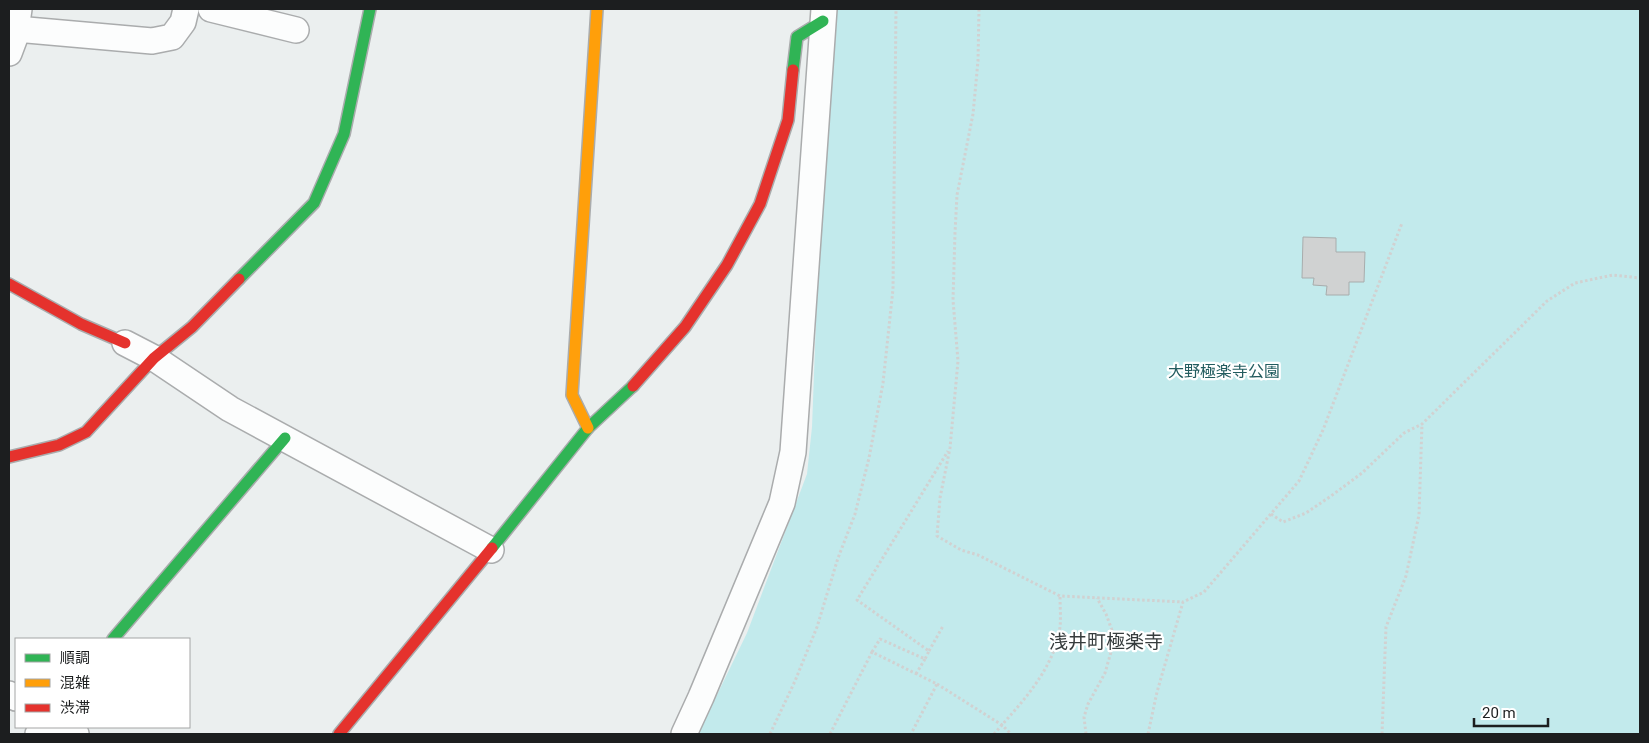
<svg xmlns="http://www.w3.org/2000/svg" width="1649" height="743" font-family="Roboto,'Noto Sans JP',sans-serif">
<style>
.green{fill:#c2eaec}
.building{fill:#d0d2d2;stroke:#a8acac}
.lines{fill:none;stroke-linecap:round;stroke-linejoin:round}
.street-casing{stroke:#aaacad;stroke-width:28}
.fast-casing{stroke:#aaacad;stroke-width:14}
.slow-casing{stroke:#aaacad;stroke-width:14}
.jam-casing{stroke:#aaacad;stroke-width:14}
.path{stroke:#d1d1d1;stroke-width:3;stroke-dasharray:2.5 2.5;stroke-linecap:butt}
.street{stroke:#fcfdfd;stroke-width:25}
.fast{stroke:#30b455;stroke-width:11}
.slow{stroke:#ff9f0a;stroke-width:11}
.jam{stroke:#e5322d;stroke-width:11}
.labels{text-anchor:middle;stroke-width:4.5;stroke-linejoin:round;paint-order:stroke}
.park-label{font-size:16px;fill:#225c5f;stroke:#fff}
.quarter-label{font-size:19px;fill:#363c3d;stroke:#fff}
</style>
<rect width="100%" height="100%" fill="#ebefef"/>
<path class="green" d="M836 9H1640V734H698L747 633 807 474 812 427 817 295Z"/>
<path class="building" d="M1303 237 1336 238V252H1365L1364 282H1349V295H1326L1327 286 1313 285 1314 278H1302Z"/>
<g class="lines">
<defs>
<g id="street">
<path d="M211 9 296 30"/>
<path d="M16 29 152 41 172 37 183 22 186 9"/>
<path d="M9 53 15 37 19 9"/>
<path d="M125 343 154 358 230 409 491 550"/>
<path d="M9 694 16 698"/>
<path d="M64 727 76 734"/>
<path d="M38 734 42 727"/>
<path d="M684 734 701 697 782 503 793 452 824 9"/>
</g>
<g id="fast">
<path d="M793 70 797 37 823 21"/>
<path d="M239 279 314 203 344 134 370 9"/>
<path d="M492 548 588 428 633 386"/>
<path d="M113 639 285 438"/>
</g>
<path id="slow" d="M588 428 572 395 597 9"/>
<g id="jam">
<path d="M9 284 81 324 125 343"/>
<path d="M633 386 685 327 727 265 760 204 788 120 793 70"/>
<path d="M9 457 59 445 86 432 154 358 192 327 239 279"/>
<path d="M339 734 492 548"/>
</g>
</defs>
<use href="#street" class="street-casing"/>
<use href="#fast" class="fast-casing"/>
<use href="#slow" class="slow-casing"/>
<use href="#jam" class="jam-casing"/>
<g class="path">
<path d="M979 9 978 61 973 114 957 195 955 233 953 300 958 361 950 448 940 498 937 536 961 550 978 555 1060 596 1183 602"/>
<path d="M1271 514 1283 522 1306 513 1331 496 1362 473 1404 433 1422 424 1547 301 1575 283 1613 275 1640 278"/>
<path d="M929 651 943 626"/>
<path d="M872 652 880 639 925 659 929 651 857 600 948 451"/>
<path d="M916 674 925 659"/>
<path d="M937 684 1002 725 1011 734"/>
<path d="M770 734 795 681 817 627 838 558 855 514 869 458 883 383 893 289 896 9"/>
<path d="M830 734 872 652 937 684 911 734"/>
<path d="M994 734C1021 703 1054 670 1060 627 1061 617 1060 606 1060 596"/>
<path d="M1086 734 1084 717 1088 704 1105 673 1111 652 1113 633 1106 614 1097 598"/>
<path d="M1148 734 1157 692 1183 602 1204 592 1299 481 1323 430 1402 223"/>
<path d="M1382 734 1386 627 1406 576 1419 515 1422 424"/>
</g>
<use href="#street" class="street"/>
<use href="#fast" class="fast"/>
<use href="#slow" class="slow"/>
<use href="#jam" class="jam"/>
</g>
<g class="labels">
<g class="park-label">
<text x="1224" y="377">大野極楽寺公園</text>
</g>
<g class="quarter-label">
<text x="1106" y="648">浅井町極楽寺</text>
</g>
</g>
<rect width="1649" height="743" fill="none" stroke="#1c1e1f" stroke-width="20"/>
<rect x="15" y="638" width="175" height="90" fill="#ffffff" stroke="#a4a5a5"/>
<rect x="25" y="654" width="25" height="8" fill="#30b455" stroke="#a4a5a5"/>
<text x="60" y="663" font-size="15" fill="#1c1e1f">順調</text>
<rect x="25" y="679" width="25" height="8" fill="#ff9f0a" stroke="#a4a5a5"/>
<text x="60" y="688" font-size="15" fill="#1c1e1f">混雑</text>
<rect x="25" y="704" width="25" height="8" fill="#e5322d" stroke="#a4a5a5"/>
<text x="60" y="713" font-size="15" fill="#1c1e1f">渋滞</text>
<path d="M1474 718v8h74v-8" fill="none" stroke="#1c1e1f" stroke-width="2.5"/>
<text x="1482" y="718" font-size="15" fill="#1c1e1f" stroke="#ffffff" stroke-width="4" paint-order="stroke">20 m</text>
</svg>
